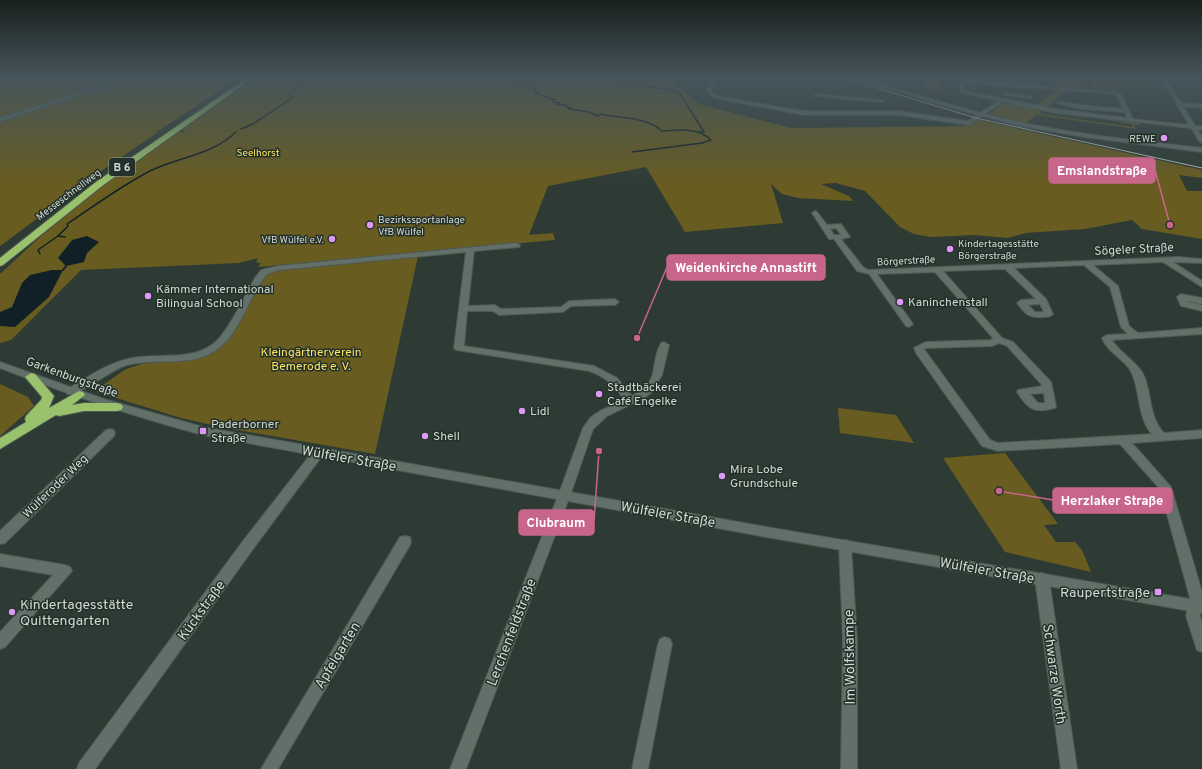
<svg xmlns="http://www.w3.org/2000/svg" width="1202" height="769" font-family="Overpass,sans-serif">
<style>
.green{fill:#685c20}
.water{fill:#102026}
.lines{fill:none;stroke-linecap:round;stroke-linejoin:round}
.stream-far1{stroke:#102026;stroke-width:1.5}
.stream{stroke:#102026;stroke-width:2}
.street-tunnel{stroke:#46534c;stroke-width:5;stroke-dasharray:5 2.5;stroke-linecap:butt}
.street-casing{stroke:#4e5953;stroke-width:2}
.secondary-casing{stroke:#4e5953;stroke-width:2}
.highway-casing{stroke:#4e5953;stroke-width:2}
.street{fill:#617068;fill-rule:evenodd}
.secondary{fill:#617068;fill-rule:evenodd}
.highway{fill:#9ac26c;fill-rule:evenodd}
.tram{stroke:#b3bcb6;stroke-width:1}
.poi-dot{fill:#dd99f3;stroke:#24312a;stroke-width:1.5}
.labels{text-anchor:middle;stroke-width:3;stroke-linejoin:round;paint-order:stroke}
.far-poi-label{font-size:10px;fill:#d0d8d3;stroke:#24312a;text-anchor:end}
.far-park-label{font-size:10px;fill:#fde35f;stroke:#24312a}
.far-street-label{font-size:10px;fill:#d0d8d3;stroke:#24312a}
.shield{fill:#24312a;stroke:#9ca6a0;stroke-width:1}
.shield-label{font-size:11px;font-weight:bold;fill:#d0d8d3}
.street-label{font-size:12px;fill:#d0d8d3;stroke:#24312a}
.poi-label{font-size:12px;fill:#d0d8d3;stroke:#24312a;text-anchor:start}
.park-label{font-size:12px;fill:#fde35f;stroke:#24312a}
.near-street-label{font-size:14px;fill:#d0d8d3;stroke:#24312a}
.near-poi-label{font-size:14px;fill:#d0d8d3;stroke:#24312a;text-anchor:end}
.leader{fill:none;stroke:#c8658b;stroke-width:1.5}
.callout-dot{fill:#c8658b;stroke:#24312a;stroke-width:1.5}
.callout{fill:#c8658b;stroke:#c8658b;stroke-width:1.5}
.callout-label{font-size:13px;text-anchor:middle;font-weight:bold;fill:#fff}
</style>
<rect width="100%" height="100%" fill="#2e3b34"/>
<g class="green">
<path d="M12 78H121L0 118V82Z"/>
<path d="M133 78H238L160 130 155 131 158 132 104 169 0 246V122L81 93Z"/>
<path d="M256 78H669L674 80 679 88 699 104 791 128 966 126 975 119 1202 170V178L1179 175 1187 191H1202V239L1142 229 1132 220 1085 229 1025 233 1008 238 975 235 931 237 914 234 900 227 865 191 836 183 821 184 849 196 853 201 798 198 782 194 771 184 783 223 685 232 646 167 548 186 529 235 553 233 555 240 258 267 261 263 256 262 258 258 239 263 81 270 11 340 0 343V274L41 236 100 188 178 132H184L185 130H181Z"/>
<path d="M924 78H939V91L922 89 926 83Z"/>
<path d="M1054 78H1115L1118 82 1163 86 1165 88 1114 84 1118 91 1126 92 1111 91 1108 83H1097L1101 90 1108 91 1094 89 1088 81V83L1081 82 1083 85H1081L1085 89 1073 88 1074 86H1070L1068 87H1061Z"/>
<path d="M1057 89 1067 90 1046 108 1036 106Z"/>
<path d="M1004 103 1085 117 1041 111 1040 112 1042 113 1041 114 1133 127 1131 124 1091 117 1140 123V125H1134L1136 129 1036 115 1026 123 989 114Z"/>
<path d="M418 256 375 454 221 427 181 418 97 392V389L126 369 145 363 186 361 216 349 267 273 278 269Z"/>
<path d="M0 384 28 397 34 406 0 436Z"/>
<path d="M838 408 896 415 914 443 840 433Z"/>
<path d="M1005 453 1058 524 1044 525 1056 542H1075L1082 550 1091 572 1005 552 943 458Z"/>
</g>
<g class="water">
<path d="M87 236 99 242 87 253 84 262 66 266 58 258 72 240Z"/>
<path d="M52 270H63L49 297 15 327 0 326V312L12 307 22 283 30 275Z"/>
</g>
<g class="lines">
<g class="stream-far1">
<path d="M490 78 518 81 515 83 533 88 537 92 535 93 555 100 553 102 559 103 557 104 566 105 565 106 571 108 569 109 589 112 598 116 600 114C621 119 645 116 662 131 679 130 698 127 711 140L702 143 632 152"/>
<path d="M602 78 610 81 678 91 704 132H699"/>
<path d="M241 129 253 124 292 98 289 94 311 78"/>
<path d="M65 237 58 236 68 226 67 224C94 206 121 186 150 171 179 157 212 155 236 132"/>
<path d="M40 254 38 250 58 236"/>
</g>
<path class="stream" d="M63 270 66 266"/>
<path class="street-tunnel" d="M970 87H976"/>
<defs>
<g id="street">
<path d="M124 78H130L0 122V118Z"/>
<path d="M714 78H718L711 91 718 96 804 111H899L968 121 998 101 960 92V81L962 80 1116 92 1121 94 1133 119 1189 125 1161 78H1165L1181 103 1202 104V108L1183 106 1195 126H1202V130L1197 129 1202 136V143L1200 142 1191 128 1056 113 1003 102 969 125 899 115H804L714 98 706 91ZM964 83 1115 94 1123 109 1081 105 1059 101 1056 103 1081 109 1125 112 1127 118 1056 109 965 91Z"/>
<path d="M1006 93 1030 96 1032 97 1030 98 1004 95Z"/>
<path d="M816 94 882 100 884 101 882 102 814 96Z"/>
<path d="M815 211 817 212 827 225 841 224 850 237 841 239 863 267 868 270 1178 257 1202 259V263L1173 262 1202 281V287L1163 262 1093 265 1118 286 1129 326 1138 333 1202 328V334L1112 340C1117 350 1135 361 1142 372 1153 391 1147 415 1164 433L1202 430V438L1132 443 1171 487 1202 592 1200 616 1202 622V652L1197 650 1186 616 1190 598 1160 489 1120 444 998 451 982 446 916 353 914 348 926 342 991 340 993 338 935 272 877 274 913 324 909 327 906 326 869 274 857 271 834 239H829L812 213ZM836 228 841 235H834L830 229ZM1084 265 1110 287 1121 327 1128 334 1107 335 1102 338C1108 354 1128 360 1133 376 1140 394 1138 419 1152 434L998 443 990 440 924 349 927 348 992 346 999 343 1007 346 1042 385V386L1018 390 1017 392C1028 409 1034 414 1055 408L1056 406 1051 382 1013 342 1002 338 943 271 1005 269 1036 299 1021 300 1017 303C1026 315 1029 318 1044 317 1048 317 1050 317 1053 314L1046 299 1014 268ZM1040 304 1044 312H1035L1028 305ZM1044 393 1045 403H1038L1030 394Z"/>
<path d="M516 243 520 245 519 247 474 251 468 306 495 305 501 309 561 307 569 301 615 299 619 302 615 305 571 306 563 312 499 315 493 311H467L464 346 594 366 617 378 632 396C662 382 649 364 661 343L664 342 669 345 662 375 651 393 644 398 607 416 593 429 570 496 466 769H450L558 496 583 428 591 417 600 411 624 400C616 386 604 376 589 371L456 350 454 348 466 252 279 270 267 274C250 294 240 333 219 348 193 369 157 357 127 365 112 369 77 397 67 394L66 392C70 386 80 382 86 378 102 368 119 359 139 357 163 354 192 360 213 344 228 333 245 295 255 278L261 270 278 266Z"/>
<path d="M1181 294 1202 298V304L1187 301 1188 302 1202 305V311L1181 306 1177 297Z"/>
<path d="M110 429 114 430 115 433 114 436 5 543 0 544V531L106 430Z"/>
<path d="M318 449 322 450 324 453 322 456 253 549 95 769H77L79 763 243 541 314 450Z"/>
<path d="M405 536 410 537 411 541 410 545 278 769H261L400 537Z"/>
<path d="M845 540 850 541 851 545 857 640V769H841L843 640 839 545 840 541Z"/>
<path d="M0 554 65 565 70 567 72 571 5 647 0 649V632L53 575 0 566Z"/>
<path d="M1042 573 1047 575 1049 579 1077 769H1061L1035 579 1037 575Z"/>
<path d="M665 637 670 639 672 644 648 769H632L658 644 660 639Z"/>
</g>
<g id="secondary">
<path d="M855 78H861C922 96 983 116 1045 127 1097 137 1150 142 1202 148V152L1084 137 1021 126 948 107Z"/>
<path d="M0 362 104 399 203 427 761 526 1202 601V613L761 536 203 435C134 417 67 394 0 368Z"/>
</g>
<g id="highway">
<path d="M247 78H253L102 186 3 265 0 266V258L96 182Z"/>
<path d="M31 373 35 374 54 396 49 408 79 391 83 392 85 395 72 405 84 403H117L121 404 123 407 121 410 117 411H84L59 416 56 415 0 449V438L26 422 25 419 26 416 41 400 42 397 25 377Z"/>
</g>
</defs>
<use href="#street" class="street-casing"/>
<use href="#secondary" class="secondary-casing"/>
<use href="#highway" class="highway-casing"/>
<use href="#street" class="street"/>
<use href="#secondary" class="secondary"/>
<use href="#highway" class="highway"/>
<path class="tram" d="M844 78 976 118 1202 168"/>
</g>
<linearGradient id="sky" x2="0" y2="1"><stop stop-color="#19201d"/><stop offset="0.42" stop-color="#46555c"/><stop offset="1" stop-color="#46555c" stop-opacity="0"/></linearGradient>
<rect width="1202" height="185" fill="url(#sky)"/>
<g class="poi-dot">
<circle cx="1164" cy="138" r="4"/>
<circle cx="370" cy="225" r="4"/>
<circle cx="332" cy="239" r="4"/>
<circle cx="950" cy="249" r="4"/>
<circle cx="148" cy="296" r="4"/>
<circle cx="900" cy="302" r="4"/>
<circle cx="599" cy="394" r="4"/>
<circle cx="522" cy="411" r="4"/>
<rect x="199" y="427" width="8" height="8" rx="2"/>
<circle cx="425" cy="436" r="4"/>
<circle cx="722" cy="476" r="4"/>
<rect x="1154" y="588" width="8" height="8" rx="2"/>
<circle cx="12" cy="612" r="4"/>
</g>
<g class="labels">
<g class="far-poi-label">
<text x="1156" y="142">REWE</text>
<text x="378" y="223" text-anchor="start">Bezirkssportanlage<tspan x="378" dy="12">VfB Wülfel</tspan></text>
<text x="324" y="243">VfB Wülfel e.V.</text>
<text x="958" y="247" text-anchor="start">Kindertagesstätte<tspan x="958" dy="12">Börgerstraße</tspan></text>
</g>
<g class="far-park-label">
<text x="258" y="156">Seelhorst</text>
</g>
<g class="far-street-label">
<text transform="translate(68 194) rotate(-37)" y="4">Messeschnellweg</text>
<text transform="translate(906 260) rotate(-3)" y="4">Börgerstraße</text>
</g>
<rect class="shield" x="109" y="158" width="26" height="18" rx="3"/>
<g class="shield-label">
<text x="122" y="171">B 6</text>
</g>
<g class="street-label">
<text transform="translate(1134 249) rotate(-3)" y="4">Sögeler Straße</text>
<text transform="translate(72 377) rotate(20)" y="4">Garkenburgstraße</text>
<text transform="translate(55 486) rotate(-44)" y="4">Wülferoder Weg</text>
</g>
<g class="poi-label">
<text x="156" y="293">Kämmer International<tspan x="156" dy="14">Bilingual School</tspan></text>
<text x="908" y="306">Kaninchenstall</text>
<text x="607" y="391">Stadtbäckerei<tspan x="607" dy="14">Café Engelke</tspan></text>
<text x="530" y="415">Lidl</text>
<text x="211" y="428">Paderborner<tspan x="211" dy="14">Straße</tspan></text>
<text x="433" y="440">Shell</text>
<text x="730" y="473">Mira Lobe<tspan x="730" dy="14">Grundschule</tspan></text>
</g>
<g class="park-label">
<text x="311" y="356">Kleingärtnerverein<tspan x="311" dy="14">Bemerode e. V.</tspan></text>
</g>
<g class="near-street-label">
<text transform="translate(349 458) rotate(10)" y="5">Wülfeler Straße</text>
<text transform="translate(668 514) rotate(10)" y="5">Wülfeler Straße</text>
<text transform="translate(987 570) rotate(10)" y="5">Wülfeler Straße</text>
<text transform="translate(201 610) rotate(-54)" y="5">Kückstraße</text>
<text transform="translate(511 632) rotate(-69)" y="5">Lerchenfeldstraße</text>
<text transform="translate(337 655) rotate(-59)" y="5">Apfelgarten</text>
<text transform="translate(849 657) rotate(-91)" y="5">Im Wolfskampe</text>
<text transform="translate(1055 674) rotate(82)" y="5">Schwarze Worth</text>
</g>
<g class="near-poi-label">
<text x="1150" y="597">Raupertstraße</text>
<text x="20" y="609" text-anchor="start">Kindertagesstätte<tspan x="20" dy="16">Quittengarten</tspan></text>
</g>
</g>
<path class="leader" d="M1170 225L1155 170M637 338L667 267M999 491L1053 500M599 451L594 522"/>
<g class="callout-dot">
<circle cx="1170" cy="225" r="4"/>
<circle cx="637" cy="338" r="4"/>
<circle cx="999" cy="491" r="4"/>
<circle cx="599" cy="451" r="4"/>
</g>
<g class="callout">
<rect x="1049" y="158" width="106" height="25" rx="4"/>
<rect x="667" y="255" width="158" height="25" rx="4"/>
<rect x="1053" y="488" width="119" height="25" rx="4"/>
<rect x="519" y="510" width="75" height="25" rx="4"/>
</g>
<g class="callout-label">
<text x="1102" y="175">Emslandstraße</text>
<text x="746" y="272">Weidenkirche Annastift</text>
<text x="1112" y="505">Herzlaker Straße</text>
<text x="556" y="527">Clubraum</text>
</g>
</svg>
